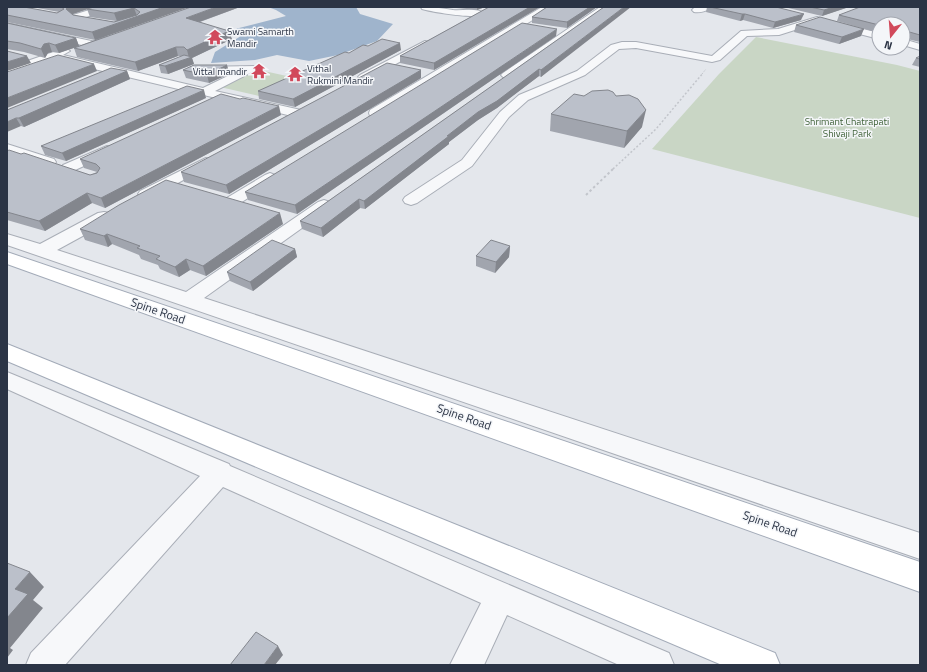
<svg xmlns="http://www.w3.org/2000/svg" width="927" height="672" font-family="'Titillium Web',sans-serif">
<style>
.green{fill:#c9d6c5}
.water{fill:#9fb4cc}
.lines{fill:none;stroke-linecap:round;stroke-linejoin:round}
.minor-casing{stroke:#a9aeb7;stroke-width:2}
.major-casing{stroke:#a3abb8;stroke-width:2}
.path-far2{stroke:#c2c5cb;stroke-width:1;stroke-dasharray:1.5 1.5;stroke-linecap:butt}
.path-far1{stroke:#c2c5cb;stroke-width:1.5;stroke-dasharray:2 2;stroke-linecap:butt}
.path{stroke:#c2c5cb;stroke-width:2;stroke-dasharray:2.5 2.5;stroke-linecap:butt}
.minor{fill:#f7f8fa;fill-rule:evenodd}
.major{fill:#fff;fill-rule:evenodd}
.wall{fill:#a1a5ae}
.shaded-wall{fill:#83868d}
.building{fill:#bbc0ca;stroke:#83868d}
.labels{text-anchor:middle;stroke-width:3;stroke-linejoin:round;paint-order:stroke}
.far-poi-label{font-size:10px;fill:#2b3445;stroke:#f4f6f9;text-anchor:start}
.far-park-label{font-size:10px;fill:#3f6138;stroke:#f4f6f9}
.street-label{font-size:12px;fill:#2b3445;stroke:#f4f6f9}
</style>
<rect width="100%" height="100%" fill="#e4e7ec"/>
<g class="green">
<path d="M756 37 897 65 920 71V218L652 149 719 74Z"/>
<path d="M264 71 296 78 259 96 220 87 252 72 259 74Z"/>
</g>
<path class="water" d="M268 7H356L360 14 393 24 377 41 338 55 309 61 277 55 255 60 211 63 215 52 241 36 235 29 286 16 276 10Z"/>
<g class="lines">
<defs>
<g id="minor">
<path d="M99 7H112L111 9 83 18 105 22 107 24 105 26 102 27 77 22 71 17 73 15Z"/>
<path d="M421 7C432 7 442 8 453 10 463 11 477 7 485 14 478 20 433 12 422 9Z"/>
<path d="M542 7H548L550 9 380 116H370L369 113 370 110Z"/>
<path d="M600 7H610L511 77H503L501 75 503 73Z"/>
<path d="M698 7H712C709 11 699 13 694 12L692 10 694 8Z"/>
<path d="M817 17 820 18 822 20 820 22 779 35 747 36 720 60 712 62 636 48 619 49 585 75 528 100 509 117 472 166 417 203 411 205 405 203 403 200 405 197 462 160 500 112 519 95 577 71 611 45 622 42H636L712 56 741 31 778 29Z"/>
<path d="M835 22 879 33V39L832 27 830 25 832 23Z"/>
<path d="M7 23 96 42 101 45 96 48 7 29Z"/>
<path d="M903 39 920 44V50L903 45Z"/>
<path d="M425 41 429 42 430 44 429 46 368 79H360L358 77 360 75Z"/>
<path d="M65 48 70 51 63 55 203 88 236 72H200L196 71 194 69 196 67 256 66 258 68 256 70 215 91 301 110 302 113 301 116 296 117 52 59 7 75V68Z"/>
<path d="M7 144 54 159 56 162 54 165 49 166 7 153Z"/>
<path d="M107 146 112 147 114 150 112 153 73 171 68 172 63 171 61 168 63 165Z"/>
<path d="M206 158 211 159 213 162 211 165 152 197 146 199 140 197 138 194 140 191Z"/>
<path d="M270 173 275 175 278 178 275 181 237 205 231 207 225 205 223 202 225 199 265 175Z"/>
<path d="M324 200 330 202 332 205 330 208 204 298 920 533V559L7 245V234L40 244 98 213 104 212 110 213 112 217 110 221 57 250 186 292 318 202Z"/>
<path d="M7 372 229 464 230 466 669 653 674 665H619L507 615 484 665H450L481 603 223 487 65 665H26L31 653 200 476 7 389Z"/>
</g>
<g id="major">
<path d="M7 252 920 562V592L7 264Z"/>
<path d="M7 344 775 653 780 665H722L7 361Z"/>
</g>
</defs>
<use href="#minor" class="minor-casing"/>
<use href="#major" class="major-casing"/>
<path class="path-far2" d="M702 74 706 69"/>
<path class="path-far1" d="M613 169 656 129 703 73"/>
<path class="path" d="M586 195 614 168"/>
<use href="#minor" class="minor"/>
<use href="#major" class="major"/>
</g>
<g class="wall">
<path d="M7 7 57 13 59 12 32 7H94L72 14 73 15 114 22 116 21 90 17 87 9 94 7H189L104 37 240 7 200 22 232 39 192 58 194 64 168 74 161 73 159 65 182 56H178L138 71 77 57 74 48 59 53 52 52 48 53 45 58 24 52 7 49V23L76 38 79 46 95 40 7 22Z"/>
<path d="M446 7H485L477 10Z"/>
<path d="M489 7H540L434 70 400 63V56Z"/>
<path d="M547 7H597L567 28 532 23V17Z"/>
<path d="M604 7 541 77 539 76 497 108 478 120 449 142V144L365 209 360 208 323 237 302 229 300 221Z"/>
<path d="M685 7H695L691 8Z"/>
<path d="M707 7H776L801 20 773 28 743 20 740 21 706 12Z"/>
<path d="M784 7H849L822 16Z"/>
<path d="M920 7V42L903 38V24H879V33L837 21 839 15Z"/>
<path d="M796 25 861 36 839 44 794 32Z"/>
<path d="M556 36 297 214 248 200 245 192Z"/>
<path d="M368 46 401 50 295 107 259 99 258 91 349 53Z"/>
<path d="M920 55V67L912 65 916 58 919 57Z"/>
<path d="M227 65 229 74 209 83 186 78 183 70Z"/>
<path d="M421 70V78L229 194 184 182 181 172Z"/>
<path d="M127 71 130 79 24 127 21 126 7 110Z"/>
<path d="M206 98 66 161 45 155 41 146Z"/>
<path d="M551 114 642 127 624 148 550 131Z"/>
<path d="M281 115 105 208 92 203 45 231 7 220V151L21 154 90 175 97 172 84 168 80 159Z"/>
<path d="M283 224 206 276 190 270 179 277 160 269 158 265 141 259 139 255 112 244 108 247 85 240 80 229Z"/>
<path d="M510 246 509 257 495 273 476 266V256Z"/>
<path d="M295 249 297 257 253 291 230 281 227 272Z"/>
</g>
<g class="shaded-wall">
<path d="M68 7H94L73 14 70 17 66 9Z"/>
<path d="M164 7H189L95 40 92 32Z"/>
<path d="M216 7H240L188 26 186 18Z"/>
<path d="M477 7H485L477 10Z"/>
<path d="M530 7H540L434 70V63Z"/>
<path d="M590 7H597L567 28V22Z"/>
<path d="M624 7H631L541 77V70Z"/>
<path d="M834 7H849L822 16 824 10Z"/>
<path d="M134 8 137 16 117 21 114 13Z"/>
<path d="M742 14H745L743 20 740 21Z"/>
<path d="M804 14 801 20 773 28 775 22Z"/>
<path d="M557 29 556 36 297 214 295 205Z"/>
<path d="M864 29 861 36 839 44 842 37Z"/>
<path d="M229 31 232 39 192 58 194 64 168 74 165 66 189 58 187 50Z"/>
<path d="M76 38 79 46 59 53 55 45Z"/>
<path d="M49 43 52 52 48 53 45 58 41 49 44 44Z"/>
<path d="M400 43 401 50 295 107 293 99Z"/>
<path d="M176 47 178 56 138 71 135 62Z"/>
<path d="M27 56 31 63 7 71V62Z"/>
<path d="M94 64 97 71 7 108V98Z"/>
<path d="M227 65 229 74 209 83 207 75Z"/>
<path d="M539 69V76L497 108 478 120 449 142V144L365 209 364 201 447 136 478 112Z"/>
<path d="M421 70V78L229 194 226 185Z"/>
<path d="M127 71 130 79 24 127 19 118Z"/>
<path d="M204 90 206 98 66 161 62 153Z"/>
<path d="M279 106 281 115 105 208 101 198Z"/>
<path d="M646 110 642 127 624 148 627 131Z"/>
<path d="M16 118 21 126 7 132V122Z"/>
<path d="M87 193 92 203 45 231 39 221Z"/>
<path d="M359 199 360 208 323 237 321 228Z"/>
<path d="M280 213 283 224 206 276 203 266Z"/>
<path d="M107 234 112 244 108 247 104 236Z"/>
<path d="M510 246 509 257 495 273 496 262Z"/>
<path d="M295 249 297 257 253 291 250 282Z"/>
<path d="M186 259 190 270 179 277 175 267Z"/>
<path d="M30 572 44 587 33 600 43 608 10 648 13 650 7 658V618L15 589Z"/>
<path d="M278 646 283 655 275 665H264Z"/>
</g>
<g class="building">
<path d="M7 7H24L57 13 64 9 61 7H68L66 9 73 15 114 22 137 15 140 12 134 8 114 13 87 9 94 7H164L92 32 7 15Z"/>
<path d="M191 7H216L186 18 229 31 187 50 184 47H176L135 62 74 48Z"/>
<path d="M489 7H530L434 63 400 56Z"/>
<path d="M547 7H590L567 22 532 17Z"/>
<path d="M604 7H624L541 70 539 69 497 101 478 112 447 136H449L364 201 359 199 321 228 300 221Z"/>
<path d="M710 7H776L804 14 775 22 745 14H742Z"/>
<path d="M810 7H834L824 10Z"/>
<path d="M860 7H920V35L906 31H903V24H879V25L839 15Z"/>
<path d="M820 17 864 29 842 37 796 25Z"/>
<path d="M7 23 76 38 55 45 49 43 44 44 41 49 20 43 7 41Z"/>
<path d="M522 23 557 29 295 205 245 192Z"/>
<path d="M382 39 400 43 293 99 258 91 345 52 349 53 363 45 368 46Z"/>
<path d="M7 51 27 56 7 62Z"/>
<path d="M58 55 94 64 7 98V72Z"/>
<path d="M184 55 192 57 165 66 159 65Z"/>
<path d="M920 56V59L916 58Z"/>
<path d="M387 63 421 70 226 185 181 172Z"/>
<path d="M194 65H227L207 75 183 70Z"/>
<path d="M111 68 127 71 19 118H16L7 122V110Z"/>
<path d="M187 86 204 90 62 153 41 146Z"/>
<path d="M608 90 613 92 616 96 629 95 638 99 646 110 627 131 551 114 574 94 584 96 592 91Z"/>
<path d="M221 94 240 99 243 98 279 106 101 198 87 193 39 221 7 212V151L9 150 21 154 24 153 90 175 97 173 100 168 96 164 80 159Z"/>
<path d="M166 180 280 213 203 266 186 259 175 267 156 259 160 256 137 248 140 246 107 234 104 236 80 229 119 205Z"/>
<path d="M272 240 295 249 250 282 227 272Z"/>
<path d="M491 240 510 246 496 262 476 256Z"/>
<path d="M7 563 30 572 15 589 28 594 7 618Z"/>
<path d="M256 632 278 646 264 665H230Z"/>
</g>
<defs>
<symbol id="temple-bare" viewBox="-9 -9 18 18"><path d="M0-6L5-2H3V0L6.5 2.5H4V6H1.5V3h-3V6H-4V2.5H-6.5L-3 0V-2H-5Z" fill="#d1495b" stroke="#f4f6f9" stroke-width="2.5" paint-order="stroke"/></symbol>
</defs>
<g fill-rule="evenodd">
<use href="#temple-bare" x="204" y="26" width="22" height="22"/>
<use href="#temple-bare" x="248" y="60" width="22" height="22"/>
<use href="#temple-bare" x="284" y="63" width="22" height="22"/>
</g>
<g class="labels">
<g class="far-poi-label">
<text x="227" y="35">Swami Samarth<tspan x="227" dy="12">Mandir</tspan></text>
<text x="307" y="72">Vithal<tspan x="307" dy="12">Rukmini Mandir</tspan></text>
<text x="247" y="75" text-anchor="end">Vittal mandir</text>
</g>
<g class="far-park-label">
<text x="847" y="125">Shrimant Chatrapati<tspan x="847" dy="12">Shivaji Park</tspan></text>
</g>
<g class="street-label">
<text transform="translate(158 311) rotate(19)" y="4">Spine Road</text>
<text transform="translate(464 417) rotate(19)" y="4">Spine Road</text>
<text transform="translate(770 524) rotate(19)" y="4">Spine Road</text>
</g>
</g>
<rect width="927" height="672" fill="none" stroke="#2b3445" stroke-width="16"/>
<g transform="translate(891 36) rotate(197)"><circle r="19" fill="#f4f6f9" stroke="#a4a8b1"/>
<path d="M0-3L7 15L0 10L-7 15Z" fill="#d1495b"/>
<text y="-6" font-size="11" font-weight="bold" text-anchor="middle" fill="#2b3445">N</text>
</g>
</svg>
